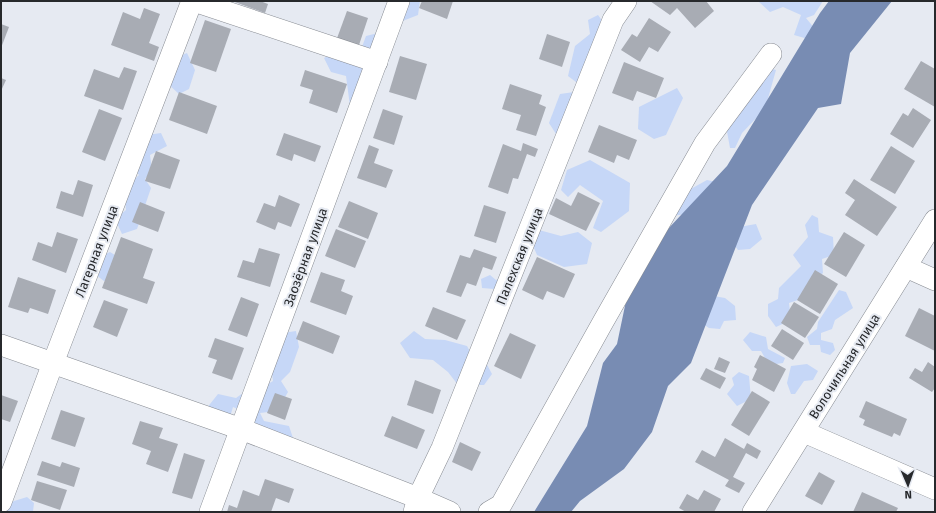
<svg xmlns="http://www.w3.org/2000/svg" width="936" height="513" font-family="'Fira Sans',sans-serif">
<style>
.green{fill:#c6d7f7}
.water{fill:#788cb3}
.building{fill:#a8acb4}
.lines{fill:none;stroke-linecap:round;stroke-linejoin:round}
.minor-casing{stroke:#878b92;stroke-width:22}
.minor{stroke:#fff;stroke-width:21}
.labels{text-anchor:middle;stroke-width:4;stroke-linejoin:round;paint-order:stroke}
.street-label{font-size:13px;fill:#27292c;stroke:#e6eaf2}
</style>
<rect width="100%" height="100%" fill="#e6eaf2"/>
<g class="green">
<path d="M404 1H420L418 15 400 22 382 20 385 6 402 4Z"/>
<path d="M759 1H823L814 15 806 18 815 29 808 39 794 35 801 15 783 7 770 12 759 2Z"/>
<path d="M598 15 606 26 586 80 576 82 568 76 575 46 590 34 588 20Z"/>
<path d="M378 33 371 66 360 74 371 98 350 106 346 76 331 72 324 58 336 52 358 58 366 36Z"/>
<path d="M187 53 195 70 189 89 179 94 167 83 170 60Z"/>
<path d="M769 68 776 70 765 109 742 133 735 148H730L726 126Z"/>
<path d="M677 88 683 98 666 135 654 139 638 129 639 107Z"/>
<path d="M574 92 566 133 556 134 549 123 560 94Z"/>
<path d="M161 133 167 146 150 155 152 170 145 179 151 188 137 229 122 234 115 219 126 210 124 189 139 175 126 160 147 135Z"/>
<path d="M590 160 630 183 629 211 601 232 593 228 603 201 580 185 568 197 561 190 567 170Z"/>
<path d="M707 180 716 182 688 214 670 216 680 195Z"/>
<path d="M812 215 818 218 819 232 833 237 834 255 822 259 823 273 813 281 804 298 789 303 791 320 776 327 768 316V304L778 299 779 288 801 266 793 255 808 237 805 225Z"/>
<path d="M756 224 762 239 750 249 738 250 732 242 739 227Z"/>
<path d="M539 230 561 236 578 232 592 243 587 264 564 267 537 255 531 241Z"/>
<path d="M110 252 123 260 121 277 104 281 92 272 97 258Z"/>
<path d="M490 275 496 280 504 277 494 298V289L482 288 481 279Z"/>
<path d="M839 290 846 292 853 308 835 320 832 329 821 333V340L833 343 835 350 830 355 821 352 820 345H810L807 337 817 329 818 322Z"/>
<path d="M708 295 725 298 735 306 736 320 724 321 720 329 709 328 697 320Z"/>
<path d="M296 331 299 347 290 372 281 381 288 392 277 411 260 413 264 421 289 426 294 441 250 434 255 416 233 407 229 420 206 409 218 394 236 398 250 388 263 387 273 381 271 366 283 333Z"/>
<path d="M414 331 425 339 445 340 467 346 474 359H484L492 374 484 385H458L448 372 433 360 410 358 400 343Z"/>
<path d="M750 332 766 337 768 349 785 358 783 363 769 365 761 351H752L743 340Z"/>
<path d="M807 364 818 371 813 380 804 381 795 394H791L787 383 791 366Z"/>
<path d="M739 372 749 376 751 399 737 406 727 394 734 385 732 378Z"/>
<path d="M27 497 34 503 33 512H1L11 502Z"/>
</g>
<path class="water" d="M829 1H892L850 53 841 104 818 108 752 205 691 363 668 386 652 432 624 469 580 501 571 512H534L587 426 603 363 617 344 626 301 666 231 727 166 820 13Z"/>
<g class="building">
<path d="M232 1H260L268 4 265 13Z"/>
<path d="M422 1H453L447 19 419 8Z"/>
<path d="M650 1H706L714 11 695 28 677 8 670 15Z"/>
<path d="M144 8 160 14 149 43 159 47 154 61 111 45 123 12 140 19Z"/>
<path d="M347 11 368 18 358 48 336 41Z"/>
<path d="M649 18 671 32 658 52 649 47 640 62 621 50 632 34 637 37Z"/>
<path d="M205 20 231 29 216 72 190 63Z"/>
<path d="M1 24 9 27 1 48Z"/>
<path d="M547 34 570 42 562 67 539 59Z"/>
<path d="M400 56 427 64 416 100 389 92Z"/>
<path d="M921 61 935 69V107L904 89Z"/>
<path d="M624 62 664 78 656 98 637 91 633 101 612 93Z"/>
<path d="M124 67 137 71 123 110 84 96 94 69 119 78Z"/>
<path d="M305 70 347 84 337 113 309 103 313 90 300 86Z"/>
<path d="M1 78 6 80 1 91Z"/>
<path d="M510 84 542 95 539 104 546 107 536 136 516 130 521 115 502 109Z"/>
<path d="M179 92 217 106 207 134 169 120Z"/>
<path d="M913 108 931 120 913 148 890 134 903 113 908 116Z"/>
<path d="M99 109 122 118 105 161 82 152Z"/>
<path d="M383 109 403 116 394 145 373 138Z"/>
<path d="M599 125 637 140 629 160 617 155 614 163 588 152Z"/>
<path d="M284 133 321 146 315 162 294 154 292 161 276 155Z"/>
<path d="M523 143 538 149 535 157 527 154 518 179 513 178 508 194 488 187 503 144 521 151Z"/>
<path d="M369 145 379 149 374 163 393 170 386 188 357 178Z"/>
<path d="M891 146 915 161 895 194 870 180Z"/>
<path d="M156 151 180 160 170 189 145 181Z"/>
<path d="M854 179 897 207 877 236 845 215 855 200 845 193Z"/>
<path d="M78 180 93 185 83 217 56 208 61 191 73 195Z"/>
<path d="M578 192 600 203 586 231 549 214 556 198 571 206Z"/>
<path d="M279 195 300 204 291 227 278 222 275 230 256 222 264 203 275 207Z"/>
<path d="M349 201 378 213 368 239 338 227Z"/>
<path d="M140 202 165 212 158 232 132 222Z"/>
<path d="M484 205 506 212 496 243 474 236Z"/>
<path d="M336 229 366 241 355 268 325 256Z"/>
<path d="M57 232 78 239 66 273 32 260 38 242 52 247Z"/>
<path d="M844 232 865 245 846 277 824 264Z"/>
<path d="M121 237 153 249 143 278 155 282 147 304 102 288Z"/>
<path d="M259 248 280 254 270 287 237 277 243 260 254 263Z"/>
<path d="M474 249 497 257 492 270 483 267 476 286 467 283 461 297 446 292 460 255 470 258Z"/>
<path d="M537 257 575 274 564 298 547 291 543 300 522 290Z"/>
<path d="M815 270 838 284 820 314 797 300Z"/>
<path d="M321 272 345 280 341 291 353 296 346 315 310 302Z"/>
<path d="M18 277 56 290 48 314 30 308 28 313 8 307Z"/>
<path d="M241 297 259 304 247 337 228 330Z"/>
<path d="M104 300 128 309 117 337 93 327Z"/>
<path d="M794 302 819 317 805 338 781 323Z"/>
<path d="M433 307 466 320 457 340 425 326Z"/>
<path d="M919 308 935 316V351L905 336Z"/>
<path d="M303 321 340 336 333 354 296 339Z"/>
<path d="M782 329 804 343 793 360 771 346Z"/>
<path d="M510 333 536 345 521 379 494 366Z"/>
<path d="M215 338 244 348 232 380 212 373 217 360 208 357Z"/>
<path d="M760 355 786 369 774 392 752 380 757 369 754 367Z"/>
<path d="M719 357 730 362 725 373 714 369Z"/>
<path d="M928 362 935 367V388L932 392 909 378 915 368 922 372Z"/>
<path d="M706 368 726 378 720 389 700 379Z"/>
<path d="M415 380 441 390 433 414 407 405Z"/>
<path d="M752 391 770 402 749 436 731 425Z"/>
<path d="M275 393 292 399 285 420 267 413Z"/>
<path d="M1 395 18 401 10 422 1 419Z"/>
<path d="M866 401 907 419 900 436 894 433 892 437 863 425 865 420 859 417Z"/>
<path d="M61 410 85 418 75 447 51 439Z"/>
<path d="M392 416 425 430 417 449 384 436Z"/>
<path d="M140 421 163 428 159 438 178 444 168 472 146 464 151 451 132 444Z"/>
<path d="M725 438 744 449 747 443 761 451 757 459 746 453 733 477 745 483 739 493 725 486 729 480 695 462 702 450 715 457Z"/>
<path d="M460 442 481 452 472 471 452 462Z"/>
<path d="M184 453 205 460 192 499 172 493Z"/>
<path d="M42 461 60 467 62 462 80 468 74 487 37 475Z"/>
<path d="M819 472 835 481 822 505 805 496Z"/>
<path d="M265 479 294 489 289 503 276 498 271 512H227L229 505 237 508 243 490 259 496Z"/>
<path d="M37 481 67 490 60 510 31 500Z"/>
<path d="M704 490 721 499 714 512H686L679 508 687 494 698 500Z"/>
<path d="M862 492 898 508 896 512H853Z"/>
</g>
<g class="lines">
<defs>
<g id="minor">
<path d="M194 1 377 62"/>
<path d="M906 267 935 280"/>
<path d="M1 345 241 429 418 498 450 512"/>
<path d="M804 432 935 489"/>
<path d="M1 502 53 363 192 1"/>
<path d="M210 512 399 1"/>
<path d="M414 512 418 498 442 448 613 20 626 1"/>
<path d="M489 512 501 505 603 322 705 143 771 54"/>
<path d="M753 512 935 220"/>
</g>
</defs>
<use href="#minor" class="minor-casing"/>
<use href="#minor" class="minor"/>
</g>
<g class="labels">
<g class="street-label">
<text transform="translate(96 251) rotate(-69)" y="5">Лагерная улица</text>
<text transform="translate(519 256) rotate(-68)" y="5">Палехская улица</text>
<text transform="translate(305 257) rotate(-70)" y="5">Заозёрная улица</text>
<text transform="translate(844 366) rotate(-58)" y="5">Волочильная улица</text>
</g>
</g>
<rect width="936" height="513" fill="none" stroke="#27292c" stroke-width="4"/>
<g transform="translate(908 485) rotate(178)" stroke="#e6eaf2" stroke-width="3" paint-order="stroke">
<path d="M0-3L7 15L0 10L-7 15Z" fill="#27292c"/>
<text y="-6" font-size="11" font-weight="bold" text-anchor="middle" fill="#27292c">N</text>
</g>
</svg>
